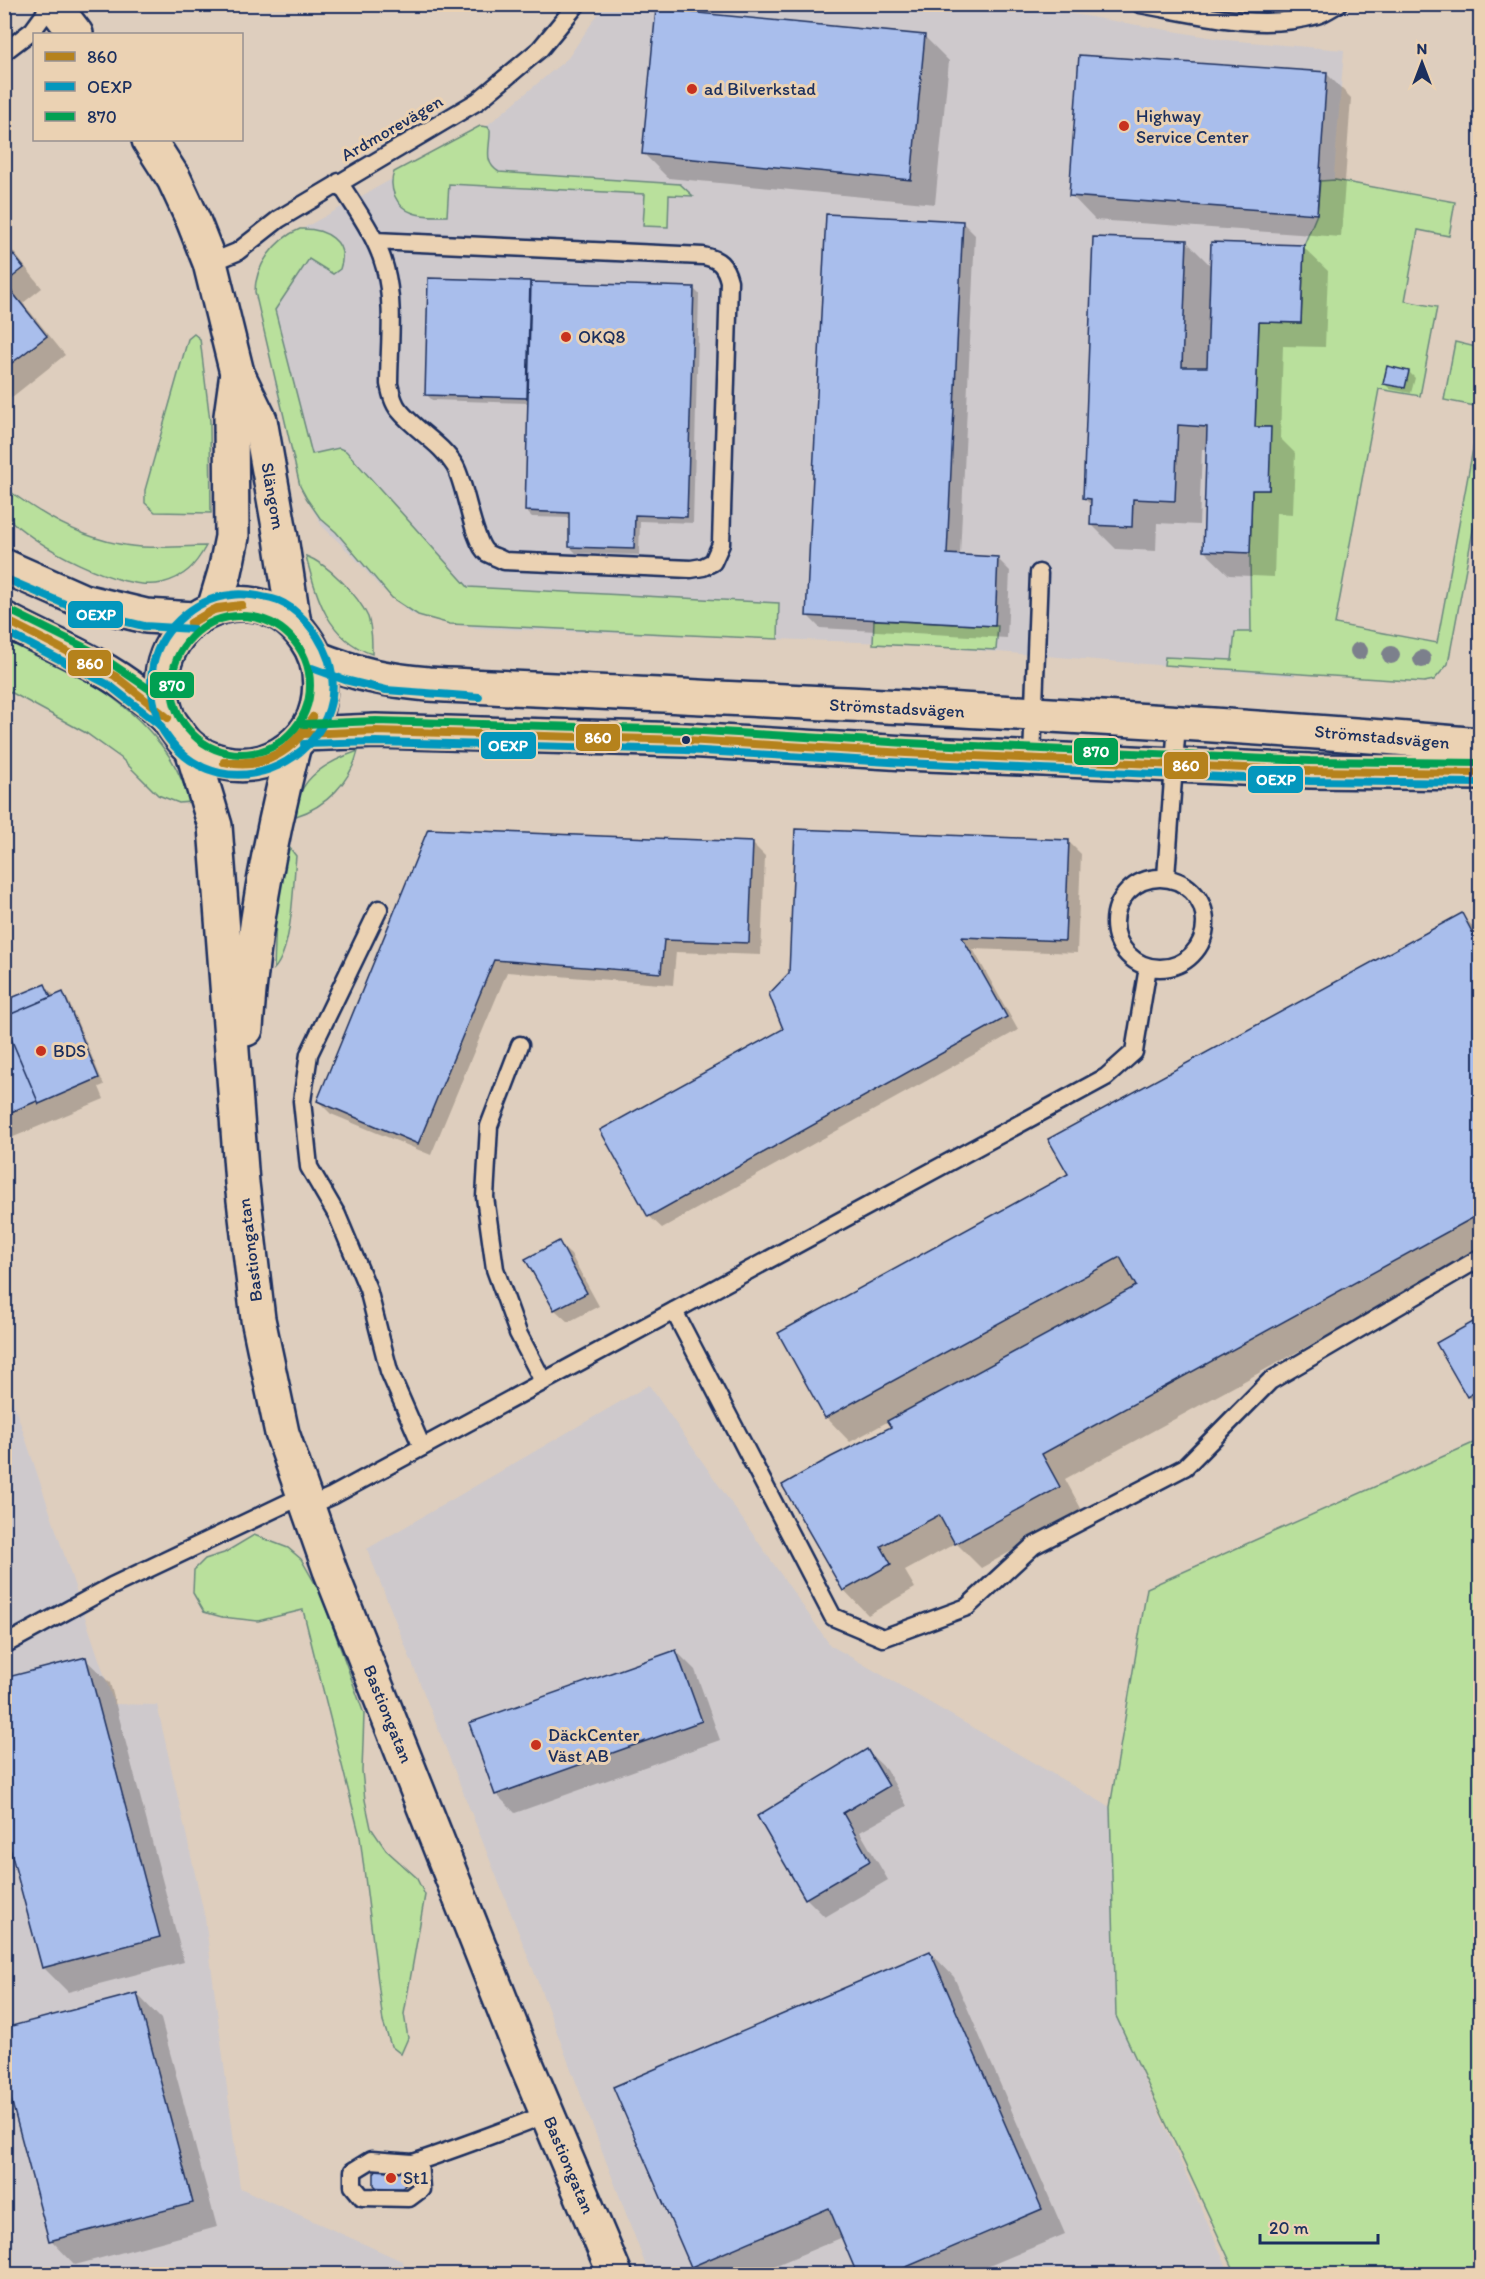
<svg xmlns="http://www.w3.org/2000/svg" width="1485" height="2279" font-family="Itim,sans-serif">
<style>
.built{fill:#cec9cc}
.green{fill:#b9e09c;stroke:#6a887d;stroke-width:1.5}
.shadow{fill:#0003}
.building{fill:#a9beec;stroke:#1b2f5e;stroke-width:1.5}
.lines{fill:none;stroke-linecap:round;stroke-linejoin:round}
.lane-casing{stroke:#1b2f5e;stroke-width:21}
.street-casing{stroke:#1b2f5e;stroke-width:38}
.secondary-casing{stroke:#1b2f5e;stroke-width:38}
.lane{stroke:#ebd2b3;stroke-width:16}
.street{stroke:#ebd2b3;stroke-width:33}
.secondary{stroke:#ebd2b3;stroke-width:33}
.bus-1-casing{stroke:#ebd2b3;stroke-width:12}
.bus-2-casing{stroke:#ebd2b3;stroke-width:12}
.bus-3-casing{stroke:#ebd2b3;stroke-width:12}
.bus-1{stroke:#b5821c;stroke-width:8}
.bus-2{stroke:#0497bd;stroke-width:8}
.bus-3{stroke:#01a052;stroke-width:8}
.tree{fill:#7c808c}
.poi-dot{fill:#c8321e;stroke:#ebd2b3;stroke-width:2}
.bus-dot{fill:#1b2f5e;stroke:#ebd2b3;stroke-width:2}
.labels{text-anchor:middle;stroke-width:6;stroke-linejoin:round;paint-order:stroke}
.poi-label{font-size:18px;fill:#1b2f5e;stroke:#ebd2b3;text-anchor:start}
.street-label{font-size:18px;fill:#1b2f5e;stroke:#ebd2b3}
.line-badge{stroke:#ebd2b3;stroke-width:2}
.badge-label{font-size:16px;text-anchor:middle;font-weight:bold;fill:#fff}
</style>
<rect width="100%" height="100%" fill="#decebe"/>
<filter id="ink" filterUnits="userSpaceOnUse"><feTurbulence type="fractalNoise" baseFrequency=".0167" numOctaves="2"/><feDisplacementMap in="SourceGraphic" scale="12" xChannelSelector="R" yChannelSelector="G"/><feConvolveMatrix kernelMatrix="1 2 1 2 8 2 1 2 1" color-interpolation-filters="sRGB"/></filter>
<g filter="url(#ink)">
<g class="built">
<path d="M604 5H1020L1226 40 1344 50 1294 676 887 643 473 628 412 614 380 587 352 555 322 526 300 487 275 383 260 273 302 229 484 128 568 58Z"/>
<path d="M4 1374 114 1704 157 1705 205 1918 240 2188 402 2261 409 2274H5Z"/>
<path d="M649 1385 830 1645 1110 1807 1116 2016 1230 2274H649L531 1964 367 1549Z"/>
</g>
<g class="green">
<path d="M480 126 488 127 490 130C491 146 482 162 499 172L680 184 693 196 669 195 668 227 643 226 645 194 449 184 447 216C436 216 423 217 413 213 396 207 388 188 394 172Z"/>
<path d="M1335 180 1455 202 1449 236 1418 230 1405 301 1437 307 1420 396 1379 389 1335 624 1437 643 1480 411V493L1448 664 1434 680 1424 682 1164 665 1165 657 1232 660 1235 632H1251L1250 553 1252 490H1269L1270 427H1255L1259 322 1301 323 1304 245 1317 214 1320 181Z"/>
<path d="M300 229C325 228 350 241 340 269L333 274 309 259 275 310 312 454 339 448 346 451 468 587 779 603 778 639 450 624 418 615 392 598 336 532 320 518 307 499 300 486 255 292C255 266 275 239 300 229Z"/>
<path d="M194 334 200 339 210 421 211 513 155 512 145 503V490L188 339Z"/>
<path d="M1455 342 1480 348V407L1444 400Z"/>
<path d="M4 487C37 512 77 536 119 544 147 550 178 546 206 546 195 566 185 577 162 583 121 593 32 544 5 515Z"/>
<path d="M306 556C328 564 358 595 368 617 372 629 372 641 372 654 328 639 316 597 306 556Z"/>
<path d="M874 620 998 626 996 650 873 644Z"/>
<path d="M5 635C65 667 126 694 167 753 178 768 184 786 191 802L179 803 158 795 121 758 86 733 5 689Z"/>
<path d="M358 751C351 781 326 807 296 816 297 808 298 800 301 792 310 771 338 758 358 751Z"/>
<path d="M286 846 290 848 296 856C293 884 293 949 274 969L277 890Z"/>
<path d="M1480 1440V2274H1236L1116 2016 1110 1807 1147 1588Z"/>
<path d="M254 1535 288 1548 301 1559 321 1594 364 1714 362 1771 365 1800 371 1828 386 1850 416 1877 425 1895 404 2014 408 2038 401 2054 391 2046 383 2022 360 1837 303 1610 258 1621 222 1617 204 1612 193 1593 194 1570 205 1559 224 1553Z"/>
</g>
<g class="shadow">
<path d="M1169 4H1295L1291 27Z"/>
<path d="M924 36 949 61 935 204 668 178 644 154Z"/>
<path d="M1327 74 1351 98 1341 237 1095 220 1071 195Z"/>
<path d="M962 222 975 235 960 556 997 558 1010 571 1007 638 820 628 808 616Z"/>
<path d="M4 240 42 288 23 303 65 355 7 401 4 399Z"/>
<path d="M1186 241 1212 267 1303 247 1328 271 1325 347 1283 346 1280 438 1295 453 1293 514 1276 513 1274 577 1229 575 1204 551 1208 449H1202L1199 525 1157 523 1156 551 1116 549 1092 525V506L1084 498Z"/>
<path d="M429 280 693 288 699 294 693 523 640 521 639 555 576 553 570 547 571 518 532 517 526 511 529 403 432 400 426 394Z"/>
<path d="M1409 372 1415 378 1411 393 1390 389 1384 383Z"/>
<path d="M429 831 752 843 765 856 761 955 676 952 673 985 507 972 431 1155 331 1114 318 1101Z"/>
<path d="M1068 841 1081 854 1077 953 973 949 1018 1030 662 1228 649 1216 785 1029Z"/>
<path d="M1462 915 1480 934V1252L1065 1479 1083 1512 981 1568 956 1543 905 1571 915 1588 868 1615 844 1590 893 1428 889 1421 850 1442 826 1417 1070 1175Z"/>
<path d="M45 986 56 997 62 994 68 1000 104 1085 99 1087 104 1099 4 1141V1003Z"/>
<path d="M558 1243 571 1255 599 1306 568 1322 555 1310 527 1260Z"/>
<path d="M1480 1319V1408L1468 1396 1438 1343Z"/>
<path d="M676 1651 695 1670 720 1740 515 1813 496 1794Z"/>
<path d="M85 1659 110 1683 184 1962 68 1992 44 1968 4 1820Z"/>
<path d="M867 1751 886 1769 907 1806 860 1832 888 1880 825 1917 806 1898Z"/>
<path d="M930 1952 954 1977 1065 2234 970 2274H859L843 2237 755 2274H700L692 2267 615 2088Z"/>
<path d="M137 1994 161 2019 217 2227 75 2265 51 2240Z"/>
<path d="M401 2170 412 2185 411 2190 385 2195 376 2185Z"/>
</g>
<g class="building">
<path d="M656 9 925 35 911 180 642 154Z"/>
<path d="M1079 55 1327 72 1317 214 1069 196Z"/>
<path d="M826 214 963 221 947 554 998 557 995 626 806 616Z"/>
<path d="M1093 237 1187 240 1182 367H1207L1211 242 1304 245 1301 323 1259 322 1255 427H1271L1269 490H1252L1250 553 1203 551 1207 427 1178 425 1175 501 1133 499 1132 527 1090 525 1091 499 1083 498Z"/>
<path d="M4 243 24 268 5 283 47 336 4 369Z"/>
<path d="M428 278 530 281 527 398 425 395Z"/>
<path d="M531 282 694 287 687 517 635 515 634 549 569 547V513L525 511Z"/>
<path d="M1387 366 1409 371 1405 388 1383 384Z"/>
<path d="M428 829 753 842 749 943 664 940 661 973 494 960 418 1144 317 1101Z"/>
<path d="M795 829 1069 840 1065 941 962 937 1007 1017 648 1217 600 1130 783 1029 769 994 789 973Z"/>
<path d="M1462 913 1480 947V1214L1042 1454 1060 1487 955 1544 939 1515 881 1546 891 1564 843 1591 782 1485 831 1457 891 1427 887 1421 1136 1286 1120 1257 825 1418 778 1333 1068 1174 1048 1139Z"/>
<path d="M45 984 87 1080 4 1115V1001Z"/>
<path d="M63 992 99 1078 39 1104 4 1022V1017Z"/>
<path d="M559 1241 587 1293 554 1310 525 1259Z"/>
<path d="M1480 1318V1389L1467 1397 1436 1343Z"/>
<path d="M676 1650 702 1721 495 1795 469 1723Z"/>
<path d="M86 1657 160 1937 42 1968 4 1826V1678Z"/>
<path d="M867 1749 889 1786 843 1813 870 1861 805 1899 757 1816Z"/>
<path d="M930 1951 1042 2209 890 2274H857L829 2208 691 2267 613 2087Z"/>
<path d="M137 1993 193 2203 49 2241 4 2073V2028Z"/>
<path d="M377 2169H402L406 2177 405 2184 402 2188 378 2189 374 2185V2173Z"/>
</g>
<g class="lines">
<defs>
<g id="lane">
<path d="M1140 4C1197 14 1260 32 1317 15 1324 13 1331 8 1338 4"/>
<path d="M4 52 33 30 52 4"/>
<path d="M339 182C356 209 377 237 385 268 395 305 389 347 389 384 391 393 393 403 399 410 416 431 441 443 455 466 466 485 473 543 487 553 492 556 499 558 504 561L691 569 703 567 713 562 721 544 729 281C725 265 719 259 703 256L375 241"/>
<path d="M210 263 237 252 279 219 478 101 540 49 577 4"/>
<path d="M1032 758 1039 573"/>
<path d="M1166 877 1177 723"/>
<circle cx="1160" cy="923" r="45"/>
<path d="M379 909 309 1054 302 1101 309 1167 337 1215 368 1289 389 1371 422 1447"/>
<path d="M520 1045 489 1126 485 1197 495 1269 518 1333 543 1381"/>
<path d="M674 1311 833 1617 883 1638 967 1607 1033 1546 1185 1467 1270 1381 1480 1258"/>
<path d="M307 1507 332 1496 1106 1077 1134 1052 1148 967"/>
<path d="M4 1645 112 1586 304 1495"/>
<path d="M419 2161 421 2189 409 2198 362 2197 353 2186V2171L371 2160 413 2163C458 2148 503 2131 547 2114"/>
</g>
<g id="street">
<path d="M53 4 76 34"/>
<path d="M149 140 174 179 193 220 210 263 237 373 260 420 281 538 294 624"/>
<path d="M214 609 225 572 232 537 231 416 237 373"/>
</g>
<g id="secondary">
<path d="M4 566 83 601 146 616 194 619"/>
<path d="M4 619C49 643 99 662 139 694 148 701 159 709 167 718 180 733 183 746 204 756 222 764 243 767 262 762 287 755 311 734 317 707 323 682 320 659 305 638 251 561 133 625 168 718"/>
<path d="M316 658C356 674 385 680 428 684 779 701 1130 715 1480 745"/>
<path d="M304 734 376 731 686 740 906 753 1310 771 1480 773"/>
<path d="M192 749 215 826 242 1183 258 1319 282 1433 330 1570 522 2054 615 2274"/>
<path d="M246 1029C252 933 270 838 294 745"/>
</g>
</defs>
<use href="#lane" class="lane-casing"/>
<use href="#street" class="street-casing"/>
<use href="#secondary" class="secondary-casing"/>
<use href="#lane" class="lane"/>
<use href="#street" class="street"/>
<use href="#secondary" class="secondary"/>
<defs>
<g id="bus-1">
<path d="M4 619 115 676 168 718"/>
<path d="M191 623 217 608 242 605"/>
<path d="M191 623 213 610 242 605"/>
<path d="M304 734 376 731 686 740 906 753 1310 771 1480 773"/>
<path d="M224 762C268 765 289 753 313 717"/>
<path d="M224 762C261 772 297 750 313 717"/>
</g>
<g id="bus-2">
<path d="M4 578 81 611 144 626 193 629"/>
<path d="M4 631 109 685 161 726"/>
<path d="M312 668 345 680 386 690 479 697"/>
<path d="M158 720C154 703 149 688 152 671 157 632 193 599 231 595 245 593 258 596 272 599 290 603 307 621 317 636 383 739 222 838 159 724"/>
<path d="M304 744 376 742 686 750 906 763 1310 781 1480 783"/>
</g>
<g id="bus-3">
<path d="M9 610 96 653 152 691"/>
<circle cx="241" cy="685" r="69"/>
<path d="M304 724 376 721 686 730 907 743 1310 761 1480 763"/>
</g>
</defs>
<use href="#bus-1" class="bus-1-casing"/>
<use href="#bus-2" class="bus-2-casing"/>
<use href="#bus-3" class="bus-3-casing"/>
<use href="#bus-1" class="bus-1"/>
<use href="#bus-2" class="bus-2"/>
<use href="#bus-3" class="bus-3"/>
</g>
<g class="tree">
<circle cx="1359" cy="651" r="9"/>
<circle cx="1391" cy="655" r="9"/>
<circle cx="1422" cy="659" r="9"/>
</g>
</g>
<g class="poi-dot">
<circle cx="692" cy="89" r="6"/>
<circle cx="1124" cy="126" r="6"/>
<circle cx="566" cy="337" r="6"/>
<circle cx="41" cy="1051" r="6"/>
<circle cx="536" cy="1745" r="6"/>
<circle cx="391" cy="2178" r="6"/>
</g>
<circle class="bus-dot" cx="686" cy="740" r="5"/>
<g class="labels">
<g class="poi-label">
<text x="704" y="95">ad Bilverkstad</text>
<text x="1136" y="122">Highway<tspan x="1136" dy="21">Service Center</tspan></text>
<text x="578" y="343">OKQ8</text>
<text x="53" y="1057">BDS</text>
<text x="548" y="1741">DäckCenter<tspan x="548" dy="21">Väst AB</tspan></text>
<text x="403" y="2184">St1</text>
</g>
<g class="street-label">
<text transform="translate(392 128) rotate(-30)" y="6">Ardmorevägen</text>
<text transform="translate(273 496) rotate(80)" y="6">Slängom</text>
<text transform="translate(897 708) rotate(3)" y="6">Strömstadsvägen</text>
<text transform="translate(1382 737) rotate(5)" y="6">Strömstadsvägen</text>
<text transform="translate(250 1250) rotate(-97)" y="6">Bastiongatan</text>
<text transform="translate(388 1714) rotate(68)" y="6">Bastiongatan</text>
<text transform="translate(569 2165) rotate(67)" y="6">Bastiongatan</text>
</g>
</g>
<g class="line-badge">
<rect x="67" y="600" width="57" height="29" rx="6" fill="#0497bd"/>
<rect x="67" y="649" width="45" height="28" rx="6" fill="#b5821c"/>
<rect x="149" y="671" width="46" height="28" rx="6" fill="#01a052"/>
<rect x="575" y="723" width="46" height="29" rx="6" fill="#b5821c"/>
<rect x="480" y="731" width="57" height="29" rx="6" fill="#0497bd"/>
<rect x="1073" y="737" width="46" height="29" rx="6" fill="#01a052"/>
<rect x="1163" y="751" width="46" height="29" rx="6" fill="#b5821c"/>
<rect x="1247" y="765" width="57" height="29" rx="6" fill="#0497bd"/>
</g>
<g class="badge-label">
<text x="96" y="620">OEXP</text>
<text x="90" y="669">860</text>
<text x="172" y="691">870</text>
<text x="598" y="743">860</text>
<text x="508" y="751">OEXP</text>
<text x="1096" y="757">870</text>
<text x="1186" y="771">860</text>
<text x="1276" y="785">OEXP</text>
</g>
<rect width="1485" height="2279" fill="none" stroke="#ebd2b3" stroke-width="24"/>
<rect x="12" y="12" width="1461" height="2255" fill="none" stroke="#1b2f5e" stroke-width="2" filter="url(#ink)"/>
<rect x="33" y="33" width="210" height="108" fill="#ebd2b3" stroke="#989191" stroke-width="1.5"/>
<rect x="45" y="52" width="30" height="9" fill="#b5821c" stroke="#989191" stroke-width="1.5"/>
<text x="87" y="63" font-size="18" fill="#1b2f5e">860</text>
<rect x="45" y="82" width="30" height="9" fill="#0497bd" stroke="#989191" stroke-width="1.5"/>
<text x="87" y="93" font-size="18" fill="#1b2f5e">OEXP</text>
<rect x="45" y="112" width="30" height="9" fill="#01a052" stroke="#989191" stroke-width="1.5"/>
<text x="87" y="123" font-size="18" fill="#1b2f5e">870</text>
<g transform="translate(1422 63)" stroke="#ebd2b3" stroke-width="4.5" paint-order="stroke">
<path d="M0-4.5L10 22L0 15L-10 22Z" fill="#1b2f5e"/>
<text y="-9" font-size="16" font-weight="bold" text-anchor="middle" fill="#1b2f5e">N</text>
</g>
<path d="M1260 2234v9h118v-9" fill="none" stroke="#1b2f5e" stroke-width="3"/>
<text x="1269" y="2234" font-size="18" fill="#1b2f5e" stroke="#ebd2b3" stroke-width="4.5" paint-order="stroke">20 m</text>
</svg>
